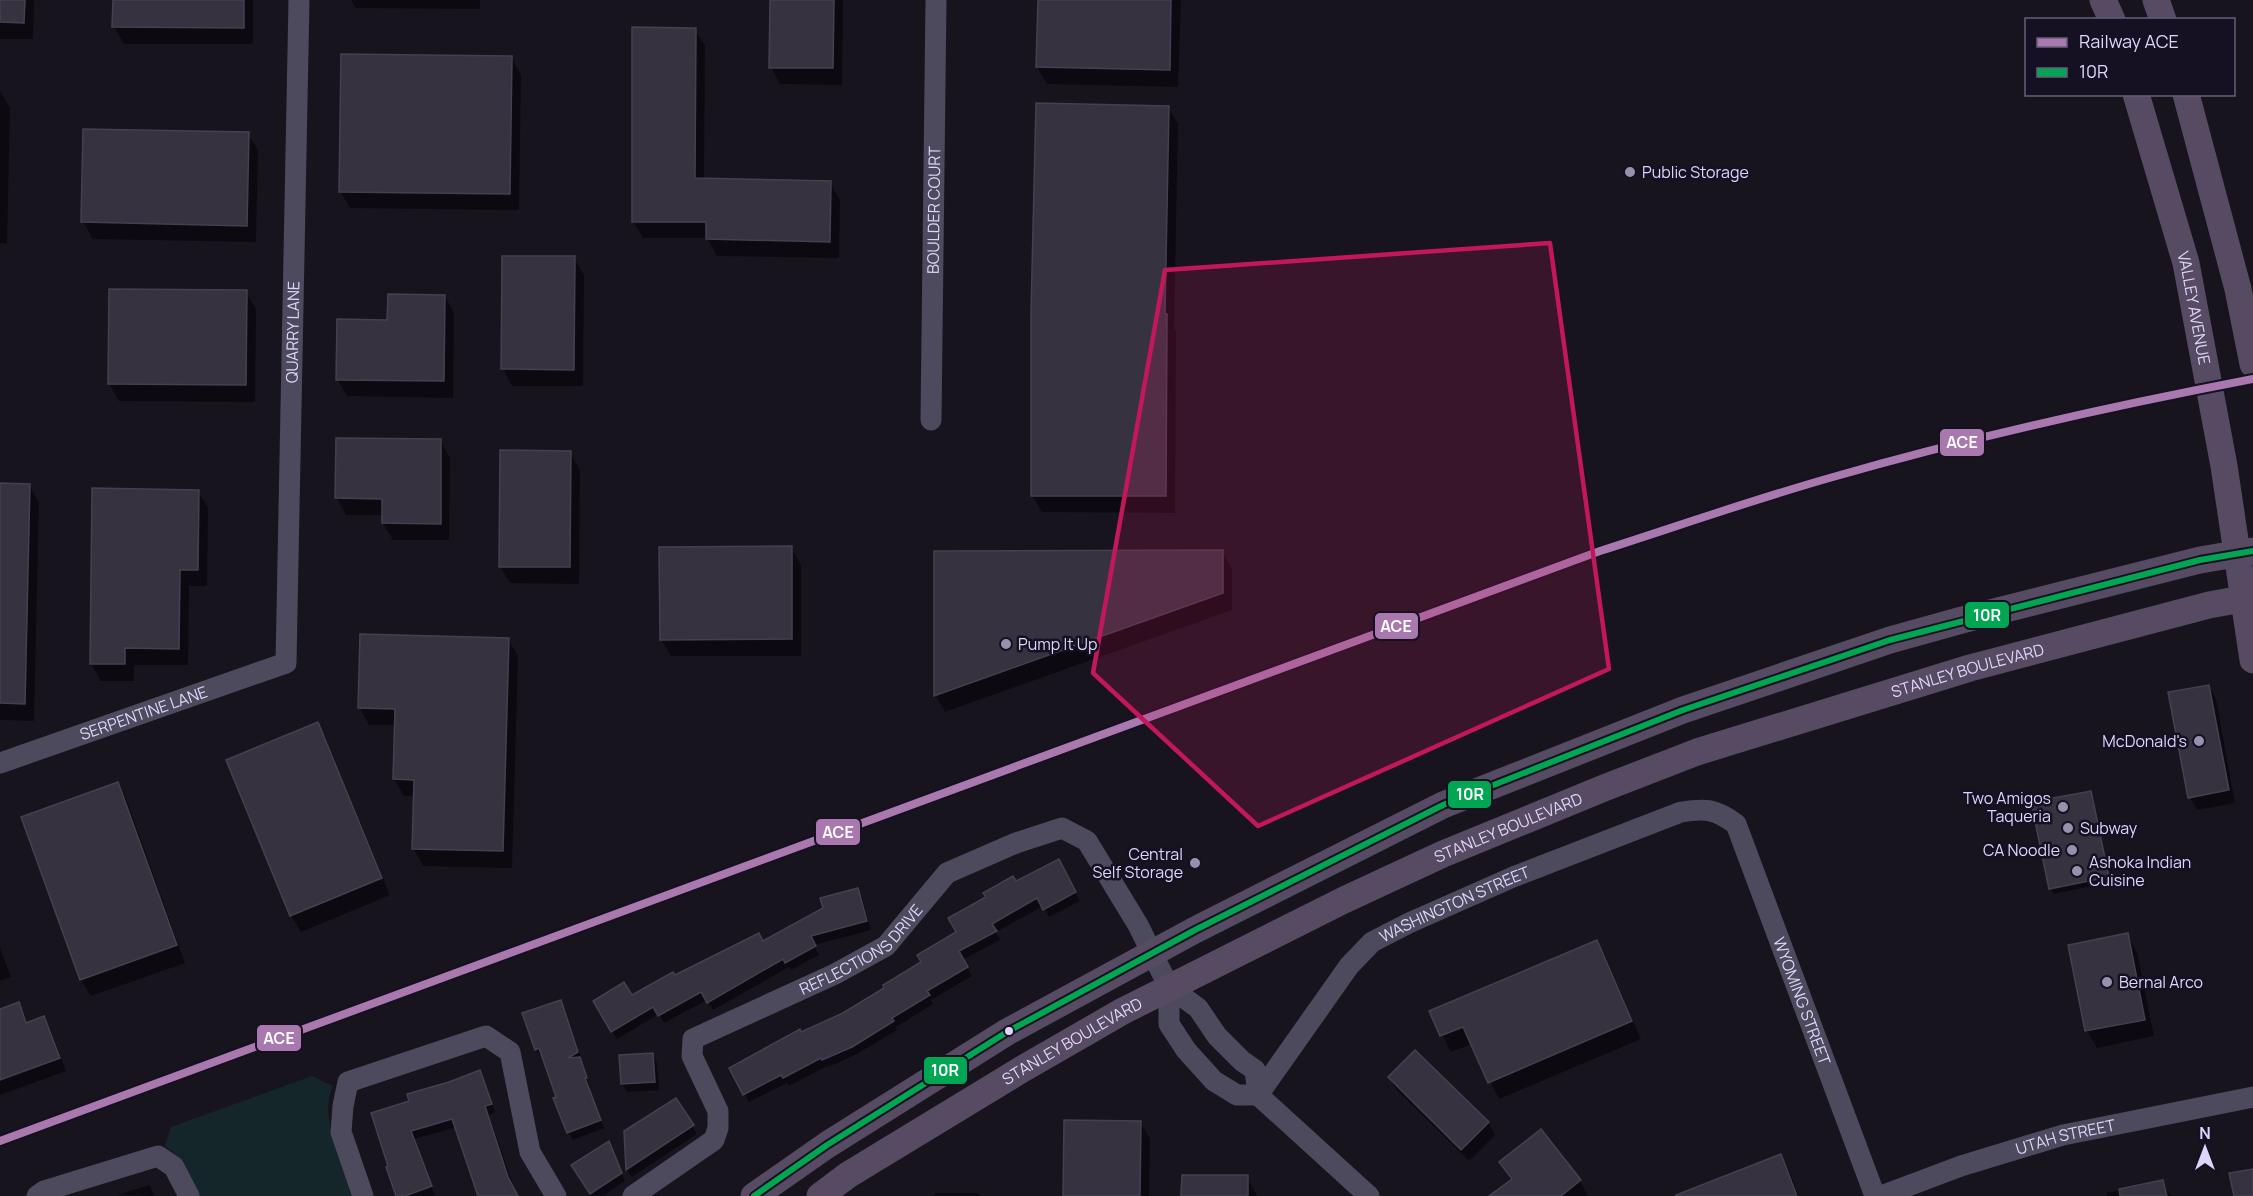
<svg xmlns="http://www.w3.org/2000/svg" width="2253" height="1196" font-family="Manrope,sans-serif">
<style>
.park{fill:#142629}
.shadow{fill:#0007}
.building{fill:#363240;stroke:#454051;stroke-width:1.5}
.lines{fill:none;stroke-linecap:round;stroke-linejoin:round}
.minor{stroke:#4d4a5d;stroke-width:21}
.major{stroke:#564b62;stroke-width:27}
.bus-1-casing{stroke:#151022;stroke-width:10}
.bus-1{stroke:#00a651;stroke-width:6}
.rail-1-casing{stroke:#151022;stroke-width:12}
.rail-1{stroke:#a978ae;stroke-width:8}
.marked{fill:#c2185b;fill-opacity:0.2;stroke:#c2185b;stroke-width:4.5;stroke-linejoin:round}
.poi-dot{fill:#9891ae;stroke:#151022;stroke-width:2}
.bus-dot{fill:#ded5fb;stroke:#151022;stroke-width:2}
.labels{text-anchor:middle;stroke-width:5;stroke-linejoin:round;paint-order:stroke}
.poi-label{font-size:16px;fill:#ded5fb;stroke:#151022;text-anchor:start}
.street-label{font-size:16px;fill:#ded5fb;stroke:#151022}
.line-badge{stroke:#151022;stroke-width:2}
.badge-label{font-size:16px;text-anchor:middle;font-weight:bold;fill:#fff}
</style>
<rect width="100%" height="100%" fill="#17141e"/>
<path class="park" d="M312 1076 333 1086C318 1116 342 1159 353 1188L354 1196H197C189 1176 184 1159 165 1146L171 1127Z"/>
<g class="shadow">
<path d="M0 0H34L33 39H0Z"/>
<path d="M114 0H253V44H124L114 27Z"/>
<path d="M351 0H480V9L356 8Z"/>
<path d="M771 0H843L842 85 780 84 771 67Z"/>
<path d="M1039 0H1181L1178 87 1047 84 1037 67Z"/>
<path d="M695 29 705 46 704 180 830 183 840 200 839 258 717 256 707 238H643L633 221Z"/>
<path d="M512 58 521 75 519 210 350 208 340 191Z"/>
<path d="M0 91 10 108 7 244 0 243Z"/>
<path d="M1168 107 1178 124 1174 329 1176 332 1175 513 1042 512 1032 495Z"/>
<path d="M85 130 248 134 258 150 256 242 93 239 83 222Z"/>
<path d="M574 258 584 275 583 386H512L503 369Z"/>
<path d="M246 292 256 309 255 402 119 401 109 384Z"/>
<path d="M445 296 454 313 453 398 347 396 337 379 389 321Z"/>
<path d="M440 441 450 458 449 540H393L383 523 384 515H346L337 498Z"/>
<path d="M570 453 580 470 579 584 510 583 500 566Z"/>
<path d="M0 484 29 485 39 502 34 721 0 720Z"/>
<path d="M198 491 208 508 207 586H189L188 665H134V681H101L91 664Z"/>
<path d="M791 548 801 565V656H671L661 639Z"/>
<path d="M935 552H1222L1232 569V610L945 712 936 696Z"/>
<path d="M508 639 518 656 512 868 423 866 414 849 415 796H404L394 779 396 725H369L360 708Z"/>
<path d="M2209 686 2216 699 2235 803 2197 810 2190 797Z"/>
<path d="M317 724 327 741 390 895 301 932 291 915Z"/>
<path d="M118 784 127 801 185 963 91 996 81 980 23 818Z"/>
<path d="M2090 793 2093 799 2111 882 2054 894 2051 889Z"/>
<path d="M1063 869 1080 901 1049 917 1043 906 996 932 1000 940 962 960 972 976 931 1000 933 1004 896 1027 897 1030 857 1054 828 1067 827 1066 789 1086 787 1083 749 1102 731 1069 844 1015 923 963 1016 883Z"/>
<path d="M858 890 862 898 871 930 814 945 819 955 791 970 789 967 713 1010 707 1000 664 1023 659 1014 617 1039 595 1002 631 997 763 943Z"/>
<path d="M2127 935 2137 952 2154 1036 2097 1048 2087 1031 2070 946Z"/>
<path d="M1596 942 1606 958 1641 1039 1499 1099 1472 1044 1451 1052 1431 1012Z"/>
<path d="M0 948 11 977 0 981Z"/>
<path d="M560 1001 565 1009 590 1086 588 1087 604 1128 573 1140 568 1132 543 1056 541 1057 536 1049Z"/>
<path d="M18 1004 28 1024 44 1018 51 1031 66 1071 0 1095V1011Z"/>
<path d="M653 1055 657 1063 659 1090 627 1092 622 1084Z"/>
<path d="M480 1072 495 1112 489 1115 517 1196H480L457 1127 414 1139 435 1196H398L411 1102 450 1083Z"/>
<path d="M1389 1078 1488 1122 1495 1135 1469 1161 1397 1090Z"/>
<path d="M676 1100 697 1134 632 1177 627 1170 625 1132Z"/>
<path d="M1140 1122 1150 1139 1149 1196H1065Z"/>
<path d="M609 1143 625 1181 603 1196H592L578 1173Z"/>
<path d="M1780 1156 1790 1173 1799 1196H1690Z"/>
<path d="M1501 1162 1580 1181 1588 1196H1492L1511 1181Z"/>
<path d="M1247 1177 1257 1196H1183Z"/>
<path d="M2162 1182 2171 1196H2107L2106 1193Z"/>
<path d="M149 1185 155 1196 117 1195Z"/>
<path d="M934 1193H978L980 1196H934Z"/>
</g>
<g class="building">
<path d="M0 0H25L24 23 0 22Z"/>
<path d="M113 0H244V28L112 27Z"/>
<path d="M770 0H834L833 68H769Z"/>
<path d="M1038 0H1171L1170 70 1036 67Z"/>
<path d="M632 27 696 28 695 178 831 181 830 242 706 239V222H632Z"/>
<path d="M341 54 512 56 510 194 339 192Z"/>
<path d="M1036 103 1169 106 1165 314H1167L1166 496H1031V313Z"/>
<path d="M83 129 249 132 247 226 81 222Z"/>
<path d="M502 256H575L574 370 501 369Z"/>
<path d="M109 289 247 290 246 385 108 384Z"/>
<path d="M388 294 445 295 444 381 336 380 337 319 387 320Z"/>
<path d="M336 438 441 439V524L382 523V499L335 498Z"/>
<path d="M500 450 571 451 570 567H499Z"/>
<path d="M0 483 30 484 25 704 0 703Z"/>
<path d="M92 488 199 490 198 570H180L179 649 125 648V664H90Z"/>
<path d="M792 546V639L660 640 659 547Z"/>
<path d="M1223 550V593L934 696V551Z"/>
<path d="M360 634 509 638 503 851 412 849 414 780 393 779 395 709 358 708Z"/>
<path d="M2209 685 2229 790 2188 798 2168 692Z"/>
<path d="M318 722 382 878 290 916 226 760Z"/>
<path d="M118 782 177 945 80 980 21 817Z"/>
<path d="M2091 791 2109 877 2049 889 2031 802Z"/>
<path d="M1059 859 1076 892 1043 910 1037 898 992 924 997 931 959 951 968 967 927 991 930 995 892 1018 894 1021 852 1047 822 1060 821 1058 783 1078 781 1075 743 1095 729 1068 800 1029 801 1032 843 1013 884 988 883 985 921 962 917 955 956 932 948 918 986 897 983 893 1013 876 1016 881Z"/>
<path d="M858 888 867 921 811 936 816 946 785 963 783 959 707 1003 701 992 658 1016 653 1007 611 1032 593 1001 624 982 632 995 673 972 675 975 759 933 763 941 823 908 820 898Z"/>
<path d="M2128 933 2145 1020 2085 1031 2068 945Z"/>
<path d="M1597 940 1632 1021 1488 1083 1463 1027 1440 1036 1429 1011Z"/>
<path d="M561 1000 578 1052 568 1058 580 1057 587 1078H585L601 1120 567 1133 553 1098 556 1097 539 1048 535 1050 522 1013Z"/>
<path d="M19 1002 26 1023 44 1016 60 1058 0 1080V1009Z"/>
<path d="M1415 1050 1489 1122 1461 1150 1388 1077Z"/>
<path d="M653 1053 655 1082 621 1084 619 1055Z"/>
<path d="M480 1070 492 1104 485 1106 508 1177 518 1196H478L452 1119 411 1131 432 1186 405 1196H396L386 1167 388 1166 371 1113 409 1101 407 1094 449 1082Z"/>
<path d="M676 1098 694 1125 626 1170 624 1131Z"/>
<path d="M1064 1120 1141 1121 1140 1196H1063Z"/>
<path d="M1541 1129 1581 1180 1561 1196H1489L1512 1179 1499 1162Z"/>
<path d="M609 1141 622 1173 590 1194 571 1165Z"/>
<path d="M1781 1154 1797 1196H1676V1195Z"/>
<path d="M2253 1169V1196H2234L2229 1173Z"/>
<path d="M1182 1175H1248V1196H1181Z"/>
<path d="M2163 1180 2167 1196H2120L2119 1189Z"/>
</g>
<g class="lines">
<g class="minor">
<path id="s1" d="M931 420 936 0"/>
<path id="s2" d="M0 763 286 663 299 0"/>
<path d="M1169 987 1198 1008 1217 1036 1242 1061 1255 1070 1258 1095 1369 1196"/>
<path id="s3" d="M1258 1095 1349 966 1372 942 1409 923 1513 877 1681 812C1706 808 1715 809 1736 824L1875 1196"/>
<path d="M37 1196 44 1191 158 1156 174 1167 189 1196"/>
<path d="M363 1196 341 1132 343 1106 348 1082 486 1036 510 1052 530 1152 556 1196"/>
<path id="s4" d="M633 1196 714 1140 718 1128V1111L692 1056 693 1039 835 974 886 946 947 873 1016 843 1062 828 1087 841 1138 925 1169 987V1024L1186 1050 1214 1081 1237 1095H1258"/>
<path id="s5" d="M1881 1196 1961 1166 2063 1135 2253 1097"/>
</g>
<g class="major">
<path d="M2103 0 2112 20"/>
<path d="M2156 0 2163 20"/>
<path id="s6" d="M2136 94 2186 263 2224 466 2253 660"/>
<path d="M2186 94 2238 289 2253 364"/>
<path d="M754 1196 827 1145 1007 1032 1195 930 1443 805 1683 710 1890 640 1962 620 2200 560 2253 551"/>
<path id="s7" d="M820 1196 848 1175 1024 1068 1123 1011 1344 900 1443 854 1604 788 1697 752 1970 668 2209 605 2253 597"/>
</g>
<defs>
<path id="bus-1" d="M754 1196 827 1145 1007 1032 1195 930 1443 805 1683 710 1890 640 2200 560 2253 551"/>
</defs>
<use href="#bus-1" class="bus-1-casing"/>
<use href="#bus-1" class="bus-1"/>
<defs>
<path id="rail-1" d="M0 1141 1600 551C1678 526 1755 499 1833 477 1972 437 2112 406 2253 379"/>
</defs>
<use href="#rail-1" class="rail-1-casing"/>
<use href="#rail-1" class="rail-1"/>
</g>
<path class="marked" d="M1550 243 1609 669 1258 826 1093 673 1165 270Z"/>
<g class="poi-dot">
<circle cx="1630" cy="172" r="6"/>
<circle cx="1006" cy="644" r="6"/>
<circle cx="2199" cy="741" r="6"/>
<circle cx="2063" cy="807" r="6"/>
<circle cx="2068" cy="828" r="6"/>
<circle cx="2072" cy="850" r="6"/>
<circle cx="1195" cy="863" r="6"/>
<circle cx="2077" cy="871" r="6"/>
<circle cx="2107" cy="982" r="6"/>
</g>
<circle class="bus-dot" cx="1009" cy="1031" r="5"/>
<g class="labels">
<g class="poi-label">
<text x="1642" y="178">Public Storage</text>
<text x="1018" y="650">Pump It Up</text>
<text x="2187" y="747" text-anchor="end">McDonald's</text>
<text x="2051" y="804" text-anchor="end">Two Amigos<tspan x="2051" dy="18">Taqueria</tspan></text>
<text x="2080" y="834">Subway</text>
<text x="2060" y="856" text-anchor="end">CA Noodle</text>
<text x="1183" y="860" text-anchor="end">Central<tspan x="1183" dy="18">Self Storage</tspan></text>
<text x="2089" y="868">Ashoka Indian<tspan x="2089" dy="18">Cuisine</tspan></text>
<text x="2119" y="988">Bernal Arco</text>
</g>
<g class="street-label">
<text dy="6" stroke="none"><textPath href="#s1" startOffset="210">BOULDER COURT</textPath></text>
<text dy="6" stroke="none"><textPath href="#s6" startOffset="222">VALLEY AVENUE</textPath></text>
<text dy="6" stroke="none"><textPath href="#s2" startOffset="634">QUARRY LANE</textPath></text>
<text dy="6" stroke="none"><textPath href="#s7" startOffset="1268">STANLEY BOULEVARD</textPath></text>
<text dy="6" stroke="none"><textPath href="#s2" startOffset="152">SERPENTINE LANE</textPath></text>
<text dy="6" stroke="none"><textPath href="#s7" startOffset="782">STANLEY BOULEVARD</textPath></text>
<text dy="6" stroke="none"><textPath href="#s3" startOffset="282">WASHINGTON STREET</textPath></text>
<text dy="6" stroke="none"><textPath href="#s4" startOffset="398">REFLECTIONS DRIVE</textPath></text>
<text dy="6" stroke="none"><textPath href="#s3" startOffset="774">WYOMING STREET</textPath></text>
<text dy="6" stroke="none"><textPath href="#s7" startOffset="296">STANLEY BOULEVARD</textPath></text>
<text dy="6" stroke="none"><textPath href="#s5" startOffset="194">UTAH STREET</textPath></text>
</g>
</g>
<g class="line-badge">
<rect x="1939" y="428" width="46" height="29" rx="6" fill="#a978ae"/>
<rect x="1964" y="601" width="46" height="28" rx="6" fill="#00a651"/>
<rect x="1374" y="612" width="45" height="28" rx="6" fill="#a978ae"/>
<rect x="1447" y="780" width="45" height="29" rx="6" fill="#00a651"/>
<rect x="815" y="818" width="46" height="28" rx="6" fill="#a978ae"/>
<rect x="256" y="1024" width="46" height="28" rx="6" fill="#a978ae"/>
<rect x="923" y="1056" width="45" height="29" rx="6" fill="#00a651"/>
</g>
<g class="badge-label">
<text x="1962" y="448">ACE</text>
<text x="1987" y="621">10R</text>
<text x="1396" y="632">ACE</text>
<text x="1470" y="800">10R</text>
<text x="838" y="838">ACE</text>
<text x="279" y="1044">ACE</text>
<text x="945" y="1076">10R</text>
</g>
<rect x="2025" y="18" width="210" height="78" fill="#151022" stroke="#655f79" stroke-width="1.5"/>
<rect x="2037" y="38" width="30" height="9" fill="#a978ae" stroke="#655f79" stroke-width="1.5"/>
<text x="2079" y="48" font-size="18" fill="#ded5fb">Railway ACE</text>
<rect x="2037" y="68" width="30" height="9" fill="#00a651" stroke="#655f79" stroke-width="1.5"/>
<text x="2079" y="78" font-size="18" fill="#ded5fb">10R</text>
<g transform="translate(2205 1148)" stroke="#151022" stroke-width="4.5" paint-order="stroke">
<path d="M0-4.5L10 22L0 15L-10 22Z" fill="#ded5fb"/>
<text y="-9" font-size="16" font-weight="bold" text-anchor="middle" fill="#ded5fb">N</text>
</g>
</svg>
